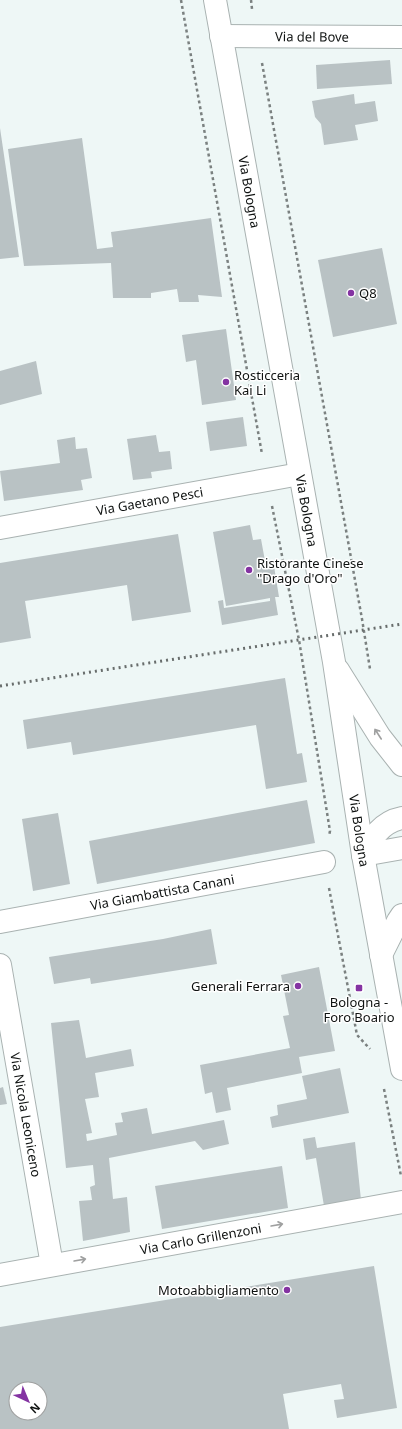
<svg xmlns="http://www.w3.org/2000/svg" width="402" height="1429" font-family="'Noto Sans',sans-serif">
<style>
.building{fill:#b9c2c4;fill-rule:evenodd}
.lines{fill:none;stroke-linecap:round;stroke-linejoin:round}
.minor-casing{stroke:#a9b2b1;stroke-width:24}
.tertiary-casing{stroke:#a9b2b1;stroke-width:24}
.path{stroke:#7b8180;stroke-width:2.5;stroke-dasharray:3 3;stroke-linecap:butt}
.minor{stroke:#fff;stroke-width:22}
.tertiary{stroke:#fff;stroke-width:22}
.rail{stroke:#686d6c;stroke-width:3;stroke-dasharray:2 4;stroke-linecap:butt}
.oneway{stroke:#9fa0a0}
.poi-dot{fill:#8433a2;stroke:#fff;stroke-width:1.5}
.labels{text-anchor:middle;stroke-width:3;stroke-linejoin:round;paint-order:stroke}
.street-label{font-size:13px;fill:#0f1211;stroke:#fff}
.poi-label{font-size:13px;fill:#0f1211;stroke:#fff;text-anchor:start}
</style>
<rect width="100%" height="100%" fill="#eef7f6"/>
<g class="building">
<path d="M390 60 392 84 317 89 316 65Z"/>
<path d="M354 94 355 104 375 101 378 121 355 125 358 140 324 145 321 124 315 117 312 101Z"/>
<path d="M0 128 19 257 0 259Z"/>
<path d="M82 138 97 249 113 247 111 232 211 218 222 297 198 295 199 302H179L177 289 151 293V298H113L111 263 24 266 8 149Z"/>
<path d="M382 248 397 324 333 337 318 260Z"/>
<path d="M226 329 236 400 202 405 196 360 186 362 182 335Z"/>
<path d="M36 361 42 394 0 405V371Z"/>
<path d="M243 417 247 446 210 451 206 422Z"/>
<path d="M156 435 159 452 170 451 172 469 151 472 152 478 133 480 127 439Z"/>
<path d="M75 437 76 449 87 448 92 478 81 480 83 490 4 501 0 471 60 463 57 440Z"/>
<path d="M250 525 253 540 261 539 265 561 273 560 279 597H275L278 615 222 625 218 601 223 600 224 608 270 601V598L226 606 213 532Z"/>
<path d="M178 534 191 612 132 621 127 585 25 601 31 638 0 643V563Z"/>
<path d="M285 678 297 754 302 753 307 782 266 789 256 725 73 755 71 742 27 749 23 720Z"/>
<path d="M307 800 315 843 97 884 89 841Z"/>
<path d="M58 813 70 884 33 891 22 819Z"/>
<path d="M211 929 217 964 91 984 90 978 54 984 49 957 163 939Z"/>
<path d="M319 967 335 1051 299 1057 302 1073 227 1088 231 1110 216 1113 212 1092 205 1094 200 1065 290 1048 283 1016 289 1015 281 975Z"/>
<path d="M79 1020 86 1058 131 1049 134 1066 95 1073 99 1097 85 1099 92 1133 86 1134 87 1141 117 1135 115 1123 123 1122 121 1113 147 1108 152 1134 224 1120 229 1144 203 1150 195 1141 109 1158 113 1199 127 1197 130 1232 83 1241 79 1201 92 1200 90 1187 95 1185 93 1165 66 1168 51 1023Z"/>
<path d="M340 1068 349 1113 272 1128 270 1117 278 1115 277 1105 307 1099 302 1076Z"/>
<path d="M3 1087 7 1104 0 1105V1088Z"/>
<path d="M315 1137 317 1148 355 1142 361 1200 324 1206 316 1158 306 1160 303 1139Z"/>
<path d="M282 1166 288 1208 162 1229 155 1186Z"/>
<path d="M374 1266 397 1408 337 1418 334 1400 344 1399 341 1384 283 1394 289 1429H0V1327ZM16 1389H40V1413H16Z"/>
</g>
<g class="lines">
<defs>
<g id="minor">
<path id="s1" d="M221 36 402 37"/>
<path id="s2" d="M0 528 300 474"/>
<path id="s3" d="M0 922 324 862"/>
<path id="s4" d="M0 965 52 1265"/>
<path id="s5" d="M0 1275 402 1202"/>
</g>
<g id="tertiary">
<path id="s6" d="M215 0 334 662 363 855 402 1069"/>
<path d="M338 670 380 737 402 765"/>
<path d="M363 855C372 838 381 822 402 818"/>
<path d="M363 855 402 848"/>
<path d="M381 955 398 921 402 915"/>
</g>
</defs>
<use href="#minor" class="minor-casing"/>
<use href="#tertiary" class="tertiary-casing"/>
<g class="path">
<path d="M181 0 262 454"/>
<path d="M251 0 252 9"/>
<path d="M262 63 362 619 370 669"/>
<path d="M272 506 299 640 330 831 329 836"/>
<path d="M329 888 357 1035 370 1049"/>
<path d="M384 1089 401 1176"/>
</g>
<use href="#minor" class="minor"/>
<use href="#tertiary" class="tertiary"/>
<path class="rail" d="M0 686 402 624"/>
</g>
<defs><path id="oneway-shaft" d="M-6 0H5M1.5-3L5.5 0L1.5 3" fill="none" stroke-width="1.6" stroke-linecap="round" stroke-linejoin="round"/></defs>
<g class="oneway">
<use href="#oneway-shaft" transform="translate(378 734) rotate(-123)"/>
<use href="#oneway-shaft" transform="translate(277 1225) rotate(-10)"/>
<use href="#oneway-shaft" transform="translate(80 1260) rotate(-10)"/>
</g>
<g class="poi-dot">
<circle cx="351" cy="293" r="4"/>
<circle cx="226" cy="382" r="4"/>
<circle cx="249" cy="570" r="4"/>
<circle cx="298" cy="986" r="4"/>
<rect x="355" y="984" width="8" height="8" rx="2"/>
<circle cx="287" cy="1290" r="4"/>
</g>
<g class="labels">
<g class="street-label">
<text dy="5" stroke="none"><textPath href="#s1" startOffset="91">Via del Bove</textPath></text>
<text dy="5" stroke="none"><textPath href="#s6" startOffset="195">Via Bologna</textPath></text>
<text dy="5" stroke="none"><textPath href="#s2" startOffset="152">Via Gaetano Pesci</textPath></text>
<text dy="5" stroke="none"><textPath href="#s6" startOffset="519">Via Bologna</textPath></text>
<text dy="5" stroke="none"><textPath href="#s6" startOffset="843">Via Bologna</textPath></text>
<text dy="5" stroke="none"><textPath href="#s3" startOffset="165">Via Giambattista Canani</textPath></text>
<text dy="5" stroke="none"><textPath href="#s4" startOffset="152">Via Nicola Leoniceno</textPath></text>
<text dy="5" stroke="none"><textPath href="#s5" startOffset="204">Via Carlo Grillenzoni</textPath></text>
</g>
<g class="poi-label">
<text x="359" y="298">Q8</text>
<text x="234" y="380">Rosticceria<tspan x="234" dy="15">Kai Li</tspan></text>
<text x="257" y="568">Ristorante Cinese<tspan x="257" dy="15">"Drago d'Oro"</tspan></text>
<text x="290" y="991" text-anchor="end">Generali Ferrara</text>
<text x="359" y="1007" text-anchor="middle">Bologna -<tspan x="359" dy="15">Foro Boario</tspan></text>
<text x="279" y="1295" text-anchor="end">Motoabbigliamento</text>
</g>
</g>
<g transform="translate(28 1401) rotate(136)"><circle r="19" fill="#ffffff" stroke="#9fa0a0"/>
<path d="M0-3L7 15L0 10L-7 15Z" fill="#8433a2"/>
<text y="-6" font-size="11" font-weight="bold" text-anchor="middle" fill="#0f1211">N</text>
</g>
</svg>
